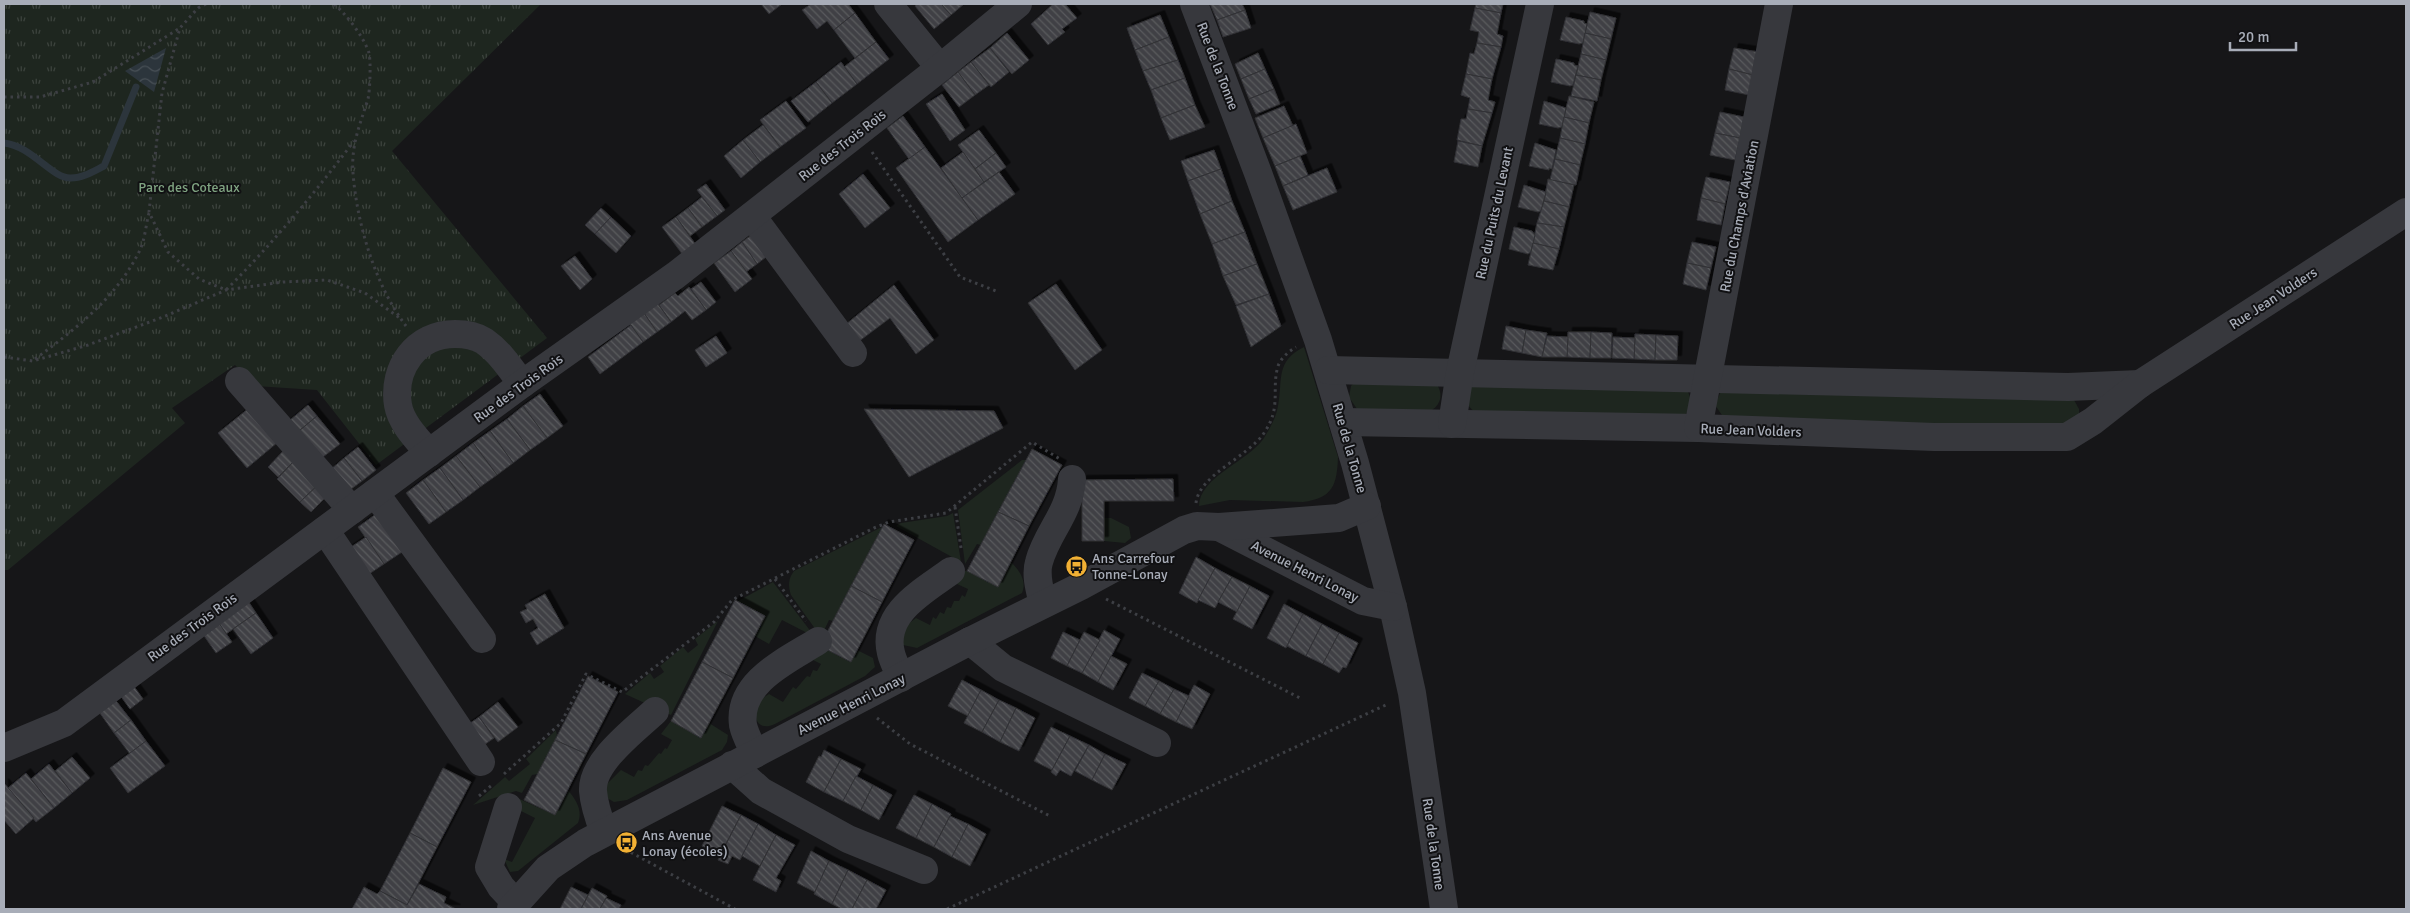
<svg xmlns="http://www.w3.org/2000/svg" width="2410" height="913" font-family="Signika,sans-serif">
<style>
.green{fill:#1e261f}
.park{fill:url(#park-tufts)}
.water{fill:url(#water-waves)}
.lines{fill:none;stroke-linecap:round;stroke-linejoin:round}
.stream{stroke:#2c353c;stroke-width:7}
.building{fill:url(#building-back-hatch);stroke:#303034;filter:url(#shadow)}
.path{stroke:#3d3f44;stroke-width:3;stroke-dasharray:2.5 4;stroke-linecap:butt}
.minor{stroke:#37383d;stroke-width:28}
.labels{text-anchor:middle;stroke-width:4;stroke-linejoin:round;paint-order:stroke}
.street-label{font-size:14px;fill:#a8adb8;stroke:#111113}
.park-label{font-size:14px;fill:#7fa381;stroke:#111113}
.poi-label{font-size:14px;fill:#a8adb8;stroke:#111113;text-anchor:start}
</style>
<defs>
<pattern id="park-tufts" width="24" height="20" patternUnits="userSpaceOnUse" patternTransform="scale(1.25)"><rect width="24" height="20" fill="#1e261f"/><path d="M3 7l-1-3M5 7V3M7 7l1-3M15 17l-1-3M17 17v-4M19 17l1-3" fill="none" stroke="#3c433d"/></pattern>
<pattern id="water-waves" width="16" height="10" patternUnits="userSpaceOnUse" patternTransform="scale(1.25)"><rect width="16" height="10" fill="#2c353c"/><path d="M0 5q4-4 8 0t8 0" fill="none" stroke="#485056"/></pattern>
<pattern id="building-back-hatch" width="6" height="6" patternUnits="userSpaceOnUse" patternTransform="scale(1.25)"><rect width="6" height="6" fill="#404145"/><path d="M-1 5l2 2M0 0l6 6M5-1l2 2" fill="none" stroke="#595a5e"/></pattern>
<filter id="shadow"><feDropShadow dx="4.5" dy="-4.5" stdDeviation="0" flood-color="#0009"/></filter>
</defs>
<rect width="100%" height="100%" fill="#161618"/>
<g class="green">
<path d="M1304 347 1338 457C1337 485 1333 498 1303 502L1230 500 1199 506C1199 477 1249 461 1264 438 1270 428 1276 418 1278 406 1283 380 1275 361 1304 347Z"/>
<path d="M1355 382 1436 383C1443 393 1442 403 1432 410L1357 409 1349 397 1351 386Z"/>
<path d="M1472 384 1688 392C1692 399 1690 410 1684 416L1474 412 1467 404Z"/>
<path d="M1721 391 2074 400 2079 409V415L2065 428 1724 418 1715 405Z"/>
<path d="M1022 460H1026L981 545 977 544 965 564 958 510Z"/>
<path d="M953 513 961 562 896 526 901 523 947 516Z"/>
<path d="M1104 518H1111L1129 527 1131 538 1125 543 1104 541Z"/>
<path d="M882 527 833 621 829 620 821 637 791 595C788 586 788 579 794 571Z"/>
<path d="M1011 562C1020 571 1027 581 1022 593L917 648 903 645V628L916 618 930 625 933 617 936 619 940 612 944 614 947 607 951 608 954 601H959L962 595 965 597 968 589 957 584 963 571H967L998 586Z"/>
<path d="M773 582 815 637 782 620 769 644 755 636 765 616 738 601Z"/>
<path d="M718 621 671 715 625 694 650 673 654 679 664 672 660 666 683 647 688 653 698 645 695 639Z"/>
<path d="M820 646 850 662 857 650 873 658 875 667 865 676 775 724C762 730 756 724 754 711L761 699 769 694 783 702 793 687 796 689 807 676 810 677 813 670 817 671 821 664 809 658Z"/>
<path d="M671 721 701 737 709 723 728 735 727 742 722 750 627 800 614 802 607 798 605 786 621 770 634 777 638 770 642 771 645 765 648 766 659 753 661 754 665 748 667 749 672 740 661 734Z"/>
<path d="M556 730 557 736 538 774 532 775 522 793 516 791 473 805 505 777 509 781 530 764 526 759Z"/>
<path d="M568 790C576 800 583 810 578 823L518 871 510 872 504 859 512 862 535 818 503 802 515 797 555 815Z"/>
</g>
<path class="park" d="M4 4H541L392 151 547 338 376 465 317 390 256 386 235 365 172 408 185 423 8 570H4Z"/>
<path class="water" d="M166 48 154 92 125 71Z"/>
<g class="lines">
<path class="stream" d="M4 143C32 146 52 179 71 178 83 178 94 171 104 166L136 87"/>
</g>
<g class="building">
<path d="M761 4H782L769 14Z"/>
<path d="M811 4H848L855 13 834 30 827 21 817 29 802 10Z"/>
<path d="M917 4H941L951 15 934 29 915 6Z"/>
<path d="M941 4H964L951 15Z"/>
<path d="M1053 4H1065L1077 18 1062 29 1065 32 1048 45 1031 24Z"/>
<path d="M1210 4H1242L1245 10 1217 20Z"/>
<path d="M1476 4H1503L1501 13 1475 8Z"/>
<path d="M1475 8 1501 13 1497 34 1503 36 1501 47 1477 43 1479 32 1470 30Z"/>
<path d="M1245 10 1251 28 1223 37 1217 20Z"/>
<path d="M1590 12 1616 18 1611 39 1585 33Z"/>
<path d="M855 13 876 42 855 58 834 30Z"/>
<path d="M1160 15 1169 37 1135 50 1127 28Z"/>
<path d="M1566 17 1584 21V23L1587 24 1583 43 1579 44 1560 40Z"/>
<path d="M1007 33 1029 60 1012 74 990 48Z"/>
<path d="M1585 33 1611 39 1606 60 1581 54Z"/>
<path d="M1169 37 1178 60 1143 71 1135 50Z"/>
<path d="M876 42 889 59 857 84 844 67Z"/>
<path d="M1477 43 1501 47 1492 79 1466 74 1470 53 1474 54Z"/>
<path d="M990 48 1009 72 991 87 971 62Z"/>
<path d="M1734 48 1759 52 1753 75 1729 69Z"/>
<path d="M1258 53 1265 69 1241 79 1235 64Z"/>
<path d="M1581 54 1606 60 1601 80 1576 75Z"/>
<path d="M1556 59 1574 63V65L1578 66 1573 85 1570 86 1551 82Z"/>
<path d="M1178 60 1185 78 1151 90 1143 71Z"/>
<path d="M841 62 857 84 832 103 816 82Z"/>
<path d="M971 62 989 85 975 95 958 72Z"/>
<path d="M1265 69 1274 89 1249 99 1241 79Z"/>
<path d="M1729 69 1753 75 1749 95 1725 90Z"/>
<path d="M958 72 975 95 959 107 942 85Z"/>
<path d="M1466 74 1492 79 1488 100 1495 102 1492 113 1468 109 1470 98 1461 95Z"/>
<path d="M1576 75 1601 80 1597 101 1571 96Z"/>
<path d="M1185 78 1195 105 1161 118 1151 90Z"/>
<path d="M816 82 832 103 808 122 791 101Z"/>
<path d="M1274 89 1280 104 1256 114 1249 99Z"/>
<path d="M942 94 965 130 950 141 926 104Z"/>
<path d="M1569 96 1594 102 1589 123 1564 117Z"/>
<path d="M786 101 806 128 780 147 760 120Z"/>
<path d="M1544 101 1566 108 1562 127 1558 128 1539 124Z"/>
<path d="M1195 105 1205 127 1170 140 1161 118Z"/>
<path d="M1284 106 1293 126 1263 138 1255 118Z"/>
<path d="M1468 109 1492 113 1482 146 1457 140 1461 119H1466Z"/>
<path d="M1720 112 1744 117 1740 138 1715 133Z"/>
<path d="M903 116 925 147 909 159 887 128Z"/>
<path d="M1564 117 1589 123 1585 144 1560 138Z"/>
<path d="M1296 124 1307 153 1275 166 1263 138Z"/>
<path d="M763 125 780 147 760 162 743 140Z"/>
<path d="M979 130 996 153 975 169 958 145Z"/>
<path d="M1715 133 1740 138 1735 160 1710 155Z"/>
<path d="M1560 138 1585 144 1580 165 1555 159Z"/>
<path d="M743 140 760 162 741 178 724 156Z"/>
<path d="M1458 141 1482 146 1478 167 1454 162Z"/>
<path d="M1535 143 1556 150 1552 169 1549 168V170L1529 166Z"/>
<path d="M925 147 978 220 948 242 896 168Z"/>
<path d="M1214 150 1221 169 1188 181 1181 161Z"/>
<path d="M963 152 984 182 962 198 941 168Z"/>
<path d="M996 153 1006 167 984 182 975 169Z"/>
<path d="M1300 156 1308 175 1283 186 1275 166Z"/>
<path d="M1555 159 1580 165 1576 185 1550 180Z"/>
<path d="M1327 168 1337 192 1293 210 1283 186Z"/>
<path d="M1221 169 1232 201 1200 214 1188 181Z"/>
<path d="M999 172 1015 194 978 220 962 198Z"/>
<path d="M863 174 890 208 865 228 839 194Z"/>
<path d="M1706 177 1730 182 1725 204 1701 198Z"/>
<path d="M1548 179 1574 185 1569 207 1544 201Z"/>
<path d="M706 184 725 210 717 216 697 190Z"/>
<path d="M1524 185 1546 192 1541 211 1538 212 1518 207Z"/>
<path d="M702 197 717 216 702 227 688 208Z"/>
<path d="M1701 198 1725 204 1721 225 1697 220Z"/>
<path d="M1232 201 1245 232 1212 244 1200 214Z"/>
<path d="M1544 201 1569 207 1564 227 1537 223Z"/>
<path d="M601 208 611 217 595 234 585 225Z"/>
<path d="M688 208 702 227 690 236 676 217Z"/>
<path d="M611 217 631 236 616 253 595 234Z"/>
<path d="M676 217 696 245 683 255 662 227Z"/>
<path d="M1537 223 1564 227 1559 249 1533 243Z"/>
<path d="M1514 227 1532 231 1535 235 1531 252 1528 254 1509 249Z"/>
<path d="M1245 232 1257 264 1223 276 1212 244Z"/>
<path d="M754 233 770 254 757 264 742 242Z"/>
<path d="M742 242 757 264 746 272 731 251Z"/>
<path d="M1692 242 1716 247 1711 268 1687 263Z"/>
<path d="M1533 243 1559 249 1553 270 1528 265Z"/>
<path d="M731 251 752 279 735 292 714 263Z"/>
<path d="M575 256 592 279 580 290 561 266Z"/>
<path d="M1687 263 1711 268 1706 290 1683 284Z"/>
<path d="M1257 264 1269 294 1236 305 1223 276Z"/>
<path d="M701 282 716 302 706 310 691 289Z"/>
<path d="M1056 284 1102 350 1075 370 1028 303Z"/>
<path d="M894 285 934 340 916 354 890 318 858 342 845 325Z"/>
<path d="M689 287 706 310 692 320 685 311 671 322 659 305 675 293 678 296Z"/>
<path d="M1269 294 1281 326 1251 347 1236 306Z"/>
<path d="M655 300 671 322 657 332 642 310Z"/>
<path d="M641 309 657 332 643 342 626 319Z"/>
<path d="M631 325 643 342 600 374 588 357Z"/>
<path d="M1506 326 1526 330 1522 353 1502 349Z"/>
<path d="M1526 330 1547 333 1542 357 1522 353Z"/>
<path d="M1568 332H1591L1590 358 1567 357Z"/>
<path d="M1591 332 1612 333 1611 358H1590Z"/>
<path d="M1635 334 1656 335 1655 360 1634 359Z"/>
<path d="M1656 335 1678 336 1677 360H1655Z"/>
<path d="M716 336 727 353 706 367 695 350Z"/>
<path d="M1547 336 1568 337 1567 357H1542Z"/>
<path d="M1613 337 1635 338 1634 359 1612 358Z"/>
<path d="M540 394 563 426 547 438 523 406Z"/>
<path d="M308 405 317 416 293 436 284 425Z"/>
<path d="M523 406 547 438 530 450 507 419Z"/>
<path d="M249 408 278 442 247 468 218 433Z"/>
<path d="M864 409 994 411 1003 428 909 477Z"/>
<path d="M317 416 340 444 315 463 293 436Z"/>
<path d="M507 419 530 450 513 463 490 431Z"/>
<path d="M490 431 513 463 497 475 473 443Z"/>
<path d="M473 443 497 475 480 487 456 456Z"/>
<path d="M358 447 376 470 362 481 344 458Z"/>
<path d="M285 449 296 459 278 477 268 467Z"/>
<path d="M1032 449 1062 465 1029 526 998 512Z"/>
<path d="M456 456 480 487 463 500 440 468Z"/>
<path d="M344 458 362 481 347 492 330 470Z"/>
<path d="M296 459 320 483 300 502 277 479Z"/>
<path d="M440 468 463 500 446 512 423 480Z"/>
<path d="M1173 479 1174 501H1104V541H1082V480Z"/>
<path d="M423 480 446 512 429 524 406 493Z"/>
<path d="M320 483 330 493 311 512 300 502Z"/>
<path d="M998 512 1029 526 998 587 967 571Z"/>
<path d="M376 514 402 552 384 564 358 527Z"/>
<path d="M884 524 914 540 882 602 851 586Z"/>
<path d="M366 537 384 564 366 576 348 549Z"/>
<path d="M1196 557 1215 568 1197 603 1179 593Z"/>
<path d="M1215 568 1232 577 1215 608 1198 600Z"/>
<path d="M1232 577 1250 586 1237 612 1218 602Z"/>
<path d="M851 586 882 602 851 662 820 646Z"/>
<path d="M1250 586 1269 596 1252 629 1233 619Z"/>
<path d="M545 594 564 628 537 645 530 633 538 628 533 619 526 623 520 612 527 609 525 605Z"/>
<path d="M246 598 256 613 226 634 216 619Z"/>
<path d="M735 600 765 616 733 678 702 662Z"/>
<path d="M1284 604 1303 614 1286 648 1267 638Z"/>
<path d="M256 613 273 638 251 654 233 629Z"/>
<path d="M1303 614 1322 624 1306 656 1287 646Z"/>
<path d="M216 619 232 642 216 653 200 630Z"/>
<path d="M1322 624 1339 633 1323 664 1306 656Z"/>
<path d="M1104 630 1120 639 1098 682 1082 673Z"/>
<path d="M1063 632 1080 640 1067 666 1051 658Z"/>
<path d="M1084 632 1100 640 1082 673 1067 666Z"/>
<path d="M1339 633 1358 643 1346 668 1343 667 1339 673 1323 664Z"/>
<path d="M1111 656 1127 664 1113 690 1098 682Z"/>
<path d="M702 662 733 678 701 738 671 721Z"/>
<path d="M1142 673 1159 681 1145 706 1129 698Z"/>
<path d="M588 676 618 692 586 754 555 740Z"/>
<path d="M962 680 981 690 968 716 948 706Z"/>
<path d="M1159 681 1174 689 1160 714 1145 706Z"/>
<path d="M133 685 143 699 130 709 120 695Z"/>
<path d="M1194 685 1210 694 1192 729 1176 722Z"/>
<path d="M1174 689 1189 696 1176 722 1160 714Z"/>
<path d="M981 690 999 700 982 732 964 723Z"/>
<path d="M113 697 131 720 114 733 97 709Z"/>
<path d="M999 700 1016 708 1000 742 982 732Z"/>
<path d="M498 702 518 727 498 742 479 717Z"/>
<path d="M1016 708 1035 718 1019 751 1000 742Z"/>
<path d="M479 717 494 738 481 747 466 726Z"/>
<path d="M131 720 146 741 130 754 114 733Z"/>
<path d="M1051 727 1070 736 1052 770 1034 761Z"/>
<path d="M1070 736 1089 745 1071 776 1060 770 1056 776 1051 772Z"/>
<path d="M555 740 586 754 555 815 524 800Z"/>
<path d="M146 741 165 766 128 793 110 768Z"/>
<path d="M1089 745 1105 754 1092 780 1075 771Z"/>
<path d="M824 750 841 759 824 792 806 782 819 756 821 757Z"/>
<path d="M1105 754 1126 764 1112 790 1092 780Z"/>
<path d="M72 757 90 778 72 793 55 771Z"/>
<path d="M841 759 861 769 843 801 824 792Z"/>
<path d="M49 764 72 793 54 808 31 779Z"/>
<path d="M443 768 471 782 437 847 410 833Z"/>
<path d="M26 773 54 808 36 822 8 788Z"/>
<path d="M856 776 873 785 861 810 843 801Z"/>
<path d="M4 783 34 818 16 834 4 820Z"/>
<path d="M873 785 892 795 879 820 861 810Z"/>
<path d="M914 795 932 804 916 838 896 828Z"/>
<path d="M932 804 951 814 934 847 916 838Z"/>
<path d="M722 806 741 815 720 855 702 846Z"/>
<path d="M741 815 758 824 740 860 732 856 728 864 718 860Z"/>
<path d="M950 816 968 824 952 857 934 847Z"/>
<path d="M758 824 776 835 760 866 742 856Z"/>
<path d="M968 824 986 834 970 866 952 857Z"/>
<path d="M410 833 437 847 407 905 380 891Z"/>
<path d="M776 835 795 845 776 878 781 881 776 892 753 880Z"/>
<path d="M811 851 829 861 815 892 797 883Z"/>
<path d="M829 861 848 870 832 904 814 894Z"/>
<path d="M848 870 867 880 852 909H842L832 904Z"/>
<path d="M867 880 886 890 876 909H852Z"/>
<path d="M419 884 446 897 444 903 456 909H352L364 887 377 894 380 891 407 905Z"/>
<path d="M571 887 588 895 581 909H560Z"/>
<path d="M592 888 607 896 600 909H581Z"/>
<path d="M606 898 621 905 619 909H600Z"/>
</g>
<g class="lines">
<g class="path">
<path d="M206 4 198 8 180 28 162 93 149 212 168 252 199 279 226 290C273 243 314 194 354 141"/>
<path d="M334 4C346 14 364 37 369 53 371 62 370 90 368 99 360 125 351 144 353 173 357 224 375 285 406 326"/>
<path d="M4 97H40L93 82 180 28"/>
<path d="M872 152 960 277 996 291"/>
<path d="M4 357 33 361 88 345 163 317 226 290 283 282 327 280 365 293 401 319"/>
<path d="M35 359C77 328 117 297 140 250 145 239 146 224 149 213"/>
<path d="M1196 503C1199 475 1248 457 1264 433 1282 407 1271 390 1278 366 1281 358 1289 351 1296 347"/>
<path d="M955 507 961 548"/>
<path d="M775 579 806 621"/>
<path d="M1106 599 1300 698"/>
<path d="M877 718 910 744 1050 816"/>
<path d="M504 774 561 723 586 674 622 692 714 622 732 600 874 528 889 522 946 513 1032 442 1060 459"/>
<path d="M479 796 492 785"/>
<path d="M626 848 632 853 735 909"/>
<path d="M947 909 1388 704"/>
</g>
<g class="minor">
<path d="M888 4 940 68"/>
<path d="M1194 4 1258 173 1318 340 1355 463 1393 607 1412 693 1444 909"/>
<path d="M752 216 853 353"/>
<path d="M1328 370 2068 387 2140 384"/>
<path d="M239 381 352 510"/>
<path d="M1343 422 1698 428 1934 437H2067L2093 421 2140 384 2406 212"/>
<path d="M1452 424 1460 372 1540 4"/>
<path d="M1698 428 1779 4"/>
<path d="M429 453C417 439 401 423 398 405 392 368 416 334 455 334 464 334 476 336 484 341 500 352 511 369 522 384"/>
<path d="M375 493 482 639"/>
<path d="M1219 527 1363 601 1393 607"/>
<path d="M325 530 481 762"/>
<path d="M1043 604C1040 591 1035 575 1039 562 1047 532 1070 513 1072 479"/>
<path d="M970 641 1003 668 1157 743"/>
<path d="M901 678C898 670 893 662 891 653 881 613 924 591 951 571"/>
<path d="M4 748 64 723 522 384 676 275 940 68 1018 4"/>
<path d="M755 754C751 745 745 735 743 725 737 682 788 660 818 641"/>
<path d="M732 765 761 791 848 839 924 870"/>
<path d="M508 807 489 867 501 887 516 903"/>
<path d="M604 832C599 819 594 805 593 791 591 762 636 729 655 711"/>
<path d="M511 909 548 868 585 843 970 641 1081 586 1184 530 1197 526 1219 527 1339 518 1367 506"/>
</g>
</g>
<defs>
<symbol id="bus-disc" viewBox="-11 -11 22 22"><circle r="9.5" fill="#f2b134" stroke="#111113"/><path d="M-5-6H5V4H4V6H2V4H-2V6H-4V4H-5ZM-3.5-4V0h7V-4ZM-3.5 1.2v1.5H-2V1.2ZM2 1.2v1.5H3.5V1.2Z" fill="#111"/></symbol>
</defs>
<g fill-rule="evenodd">
<use href="#bus-disc" x="1064" y="554" width="25" height="25"/>
<use href="#bus-disc" x="614" y="830" width="25" height="25"/>
</g>
<g class="labels">
<g class="street-label">
<text transform="translate(1218 66) rotate(69)" y="5">Rue de la Tonne</text>
<text transform="translate(842 145) rotate(-38)" y="5">Rue des Trois Rois</text>
<text transform="translate(1494 213) rotate(-78)" y="5">Rue du Puits du Levant</text>
<text transform="translate(1739 216) rotate(-79)" y="5">Rue du Champs d'Aviation</text>
<text transform="translate(2273 298) rotate(-33)" y="5">Rue Jean Volders</text>
<text transform="translate(518 388) rotate(-36)" y="5">Rue des Trois Rois</text>
<text transform="translate(1751 430) rotate(2)" y="5">Rue Jean Volders</text>
<text transform="translate(1350 448) rotate(74)" y="5">Rue de la Tonne</text>
<text transform="translate(1305 571) rotate(27)" y="5">Avenue Henri Lonay</text>
<text transform="translate(192 627) rotate(-36)" y="5">Rue des Trois Rois</text>
<text transform="translate(851 704) rotate(-27)" y="5">Avenue Henri Lonay</text>
<text transform="translate(1434 844) rotate(82)" y="5">Rue de la Tonne</text>
</g>
<g class="park-label">
<text x="189" y="192">Parc des Coteaux</text>
</g>
<g class="poi-label">
<text x="1092" y="563">Ans Carrefour<tspan x="1092" dy="16">Tonne-Lonay</tspan></text>
<text x="642" y="840">Ans Avenue<tspan x="642" dy="16">Lonay (écoles)</tspan></text>
</g>
</g>
<rect width="2410" height="913" fill="none" stroke="#a8adb8" stroke-width="10"/>
<path d="M2230 42v8h66v-8" fill="none" stroke="#a8adb8" stroke-width="2.5"/>
<text x="2238" y="42" font-size="15" fill="#a8adb8" stroke="#111113" stroke-width="4" paint-order="stroke">20 m</text>
</svg>
